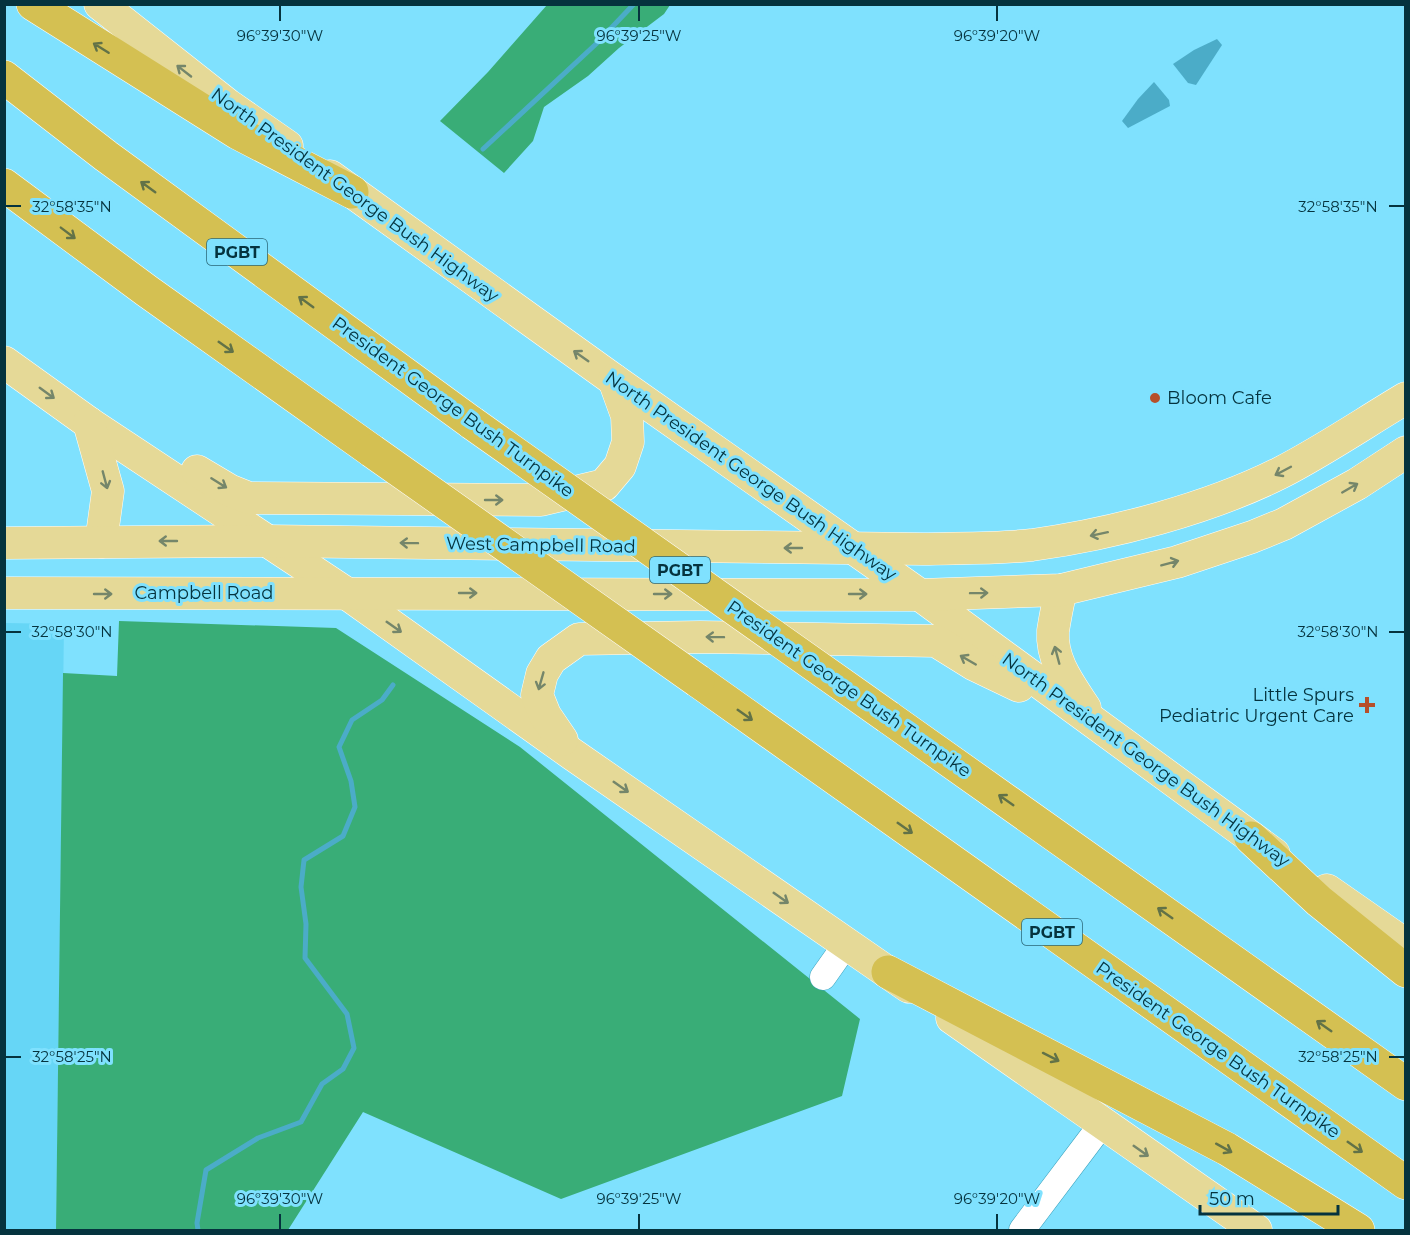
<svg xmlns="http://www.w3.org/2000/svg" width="1410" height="1235" font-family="Montserrat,sans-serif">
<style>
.built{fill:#66d6f6}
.forest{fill:#39ad77}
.water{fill:#4bacc8}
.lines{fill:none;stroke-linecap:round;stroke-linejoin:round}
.stream{stroke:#4bacc8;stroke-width:5}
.minor-casing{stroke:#3ba2bd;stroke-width:27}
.major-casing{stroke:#fff;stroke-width:33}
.highway-casing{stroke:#fff;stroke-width:34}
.minor{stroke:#fff;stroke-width:26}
.major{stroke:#e5d997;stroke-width:32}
.highway{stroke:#d4c052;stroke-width:33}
.highway-bridge-casing{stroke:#fff;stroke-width:34;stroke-linecap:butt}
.highway-bridge{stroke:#d4c052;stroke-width:33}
.oneway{stroke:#627247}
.oneway2{stroke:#75866a}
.ticks{fill:none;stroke:#05333e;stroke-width:2}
.poi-dot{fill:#b64f2a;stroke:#7fe1fe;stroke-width:2}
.labels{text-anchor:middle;stroke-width:6;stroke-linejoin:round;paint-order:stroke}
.shield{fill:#7fe1fe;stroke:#2a6778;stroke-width:1.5}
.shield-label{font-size:16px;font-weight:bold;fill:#05333e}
.street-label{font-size:18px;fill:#05333e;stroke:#7fe1fe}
.poi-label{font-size:18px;fill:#05333e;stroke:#7fe1fe;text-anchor:start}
.ticks-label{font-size:15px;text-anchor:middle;fill:#05333e;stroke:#7fe1fe;stroke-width:6;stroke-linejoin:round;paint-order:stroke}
</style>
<rect width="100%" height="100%" fill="#7fe1fe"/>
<path class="built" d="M5 623 64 624 56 1230H5Z"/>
<g class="forest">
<path d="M547 5H670L664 14 619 48 588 76 544 107 533 141 504 173 440 121 488 72Z"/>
<path d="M119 621 336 628 520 747 860 1019 842 1096 561 1199 363 1112 288 1230H56L63 673 117 676Z"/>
</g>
<g class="water">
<path d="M1217 39 1222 45 1196 85 1188 83 1173 64 1194 50Z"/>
<path d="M1154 82 1169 100 1170 106 1128 128 1122 121 1138 99Z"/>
</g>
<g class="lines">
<g class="stream">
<path d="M483 149 596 44 634 4"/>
<path d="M198 1230 197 1223 206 1170 258 1138 301 1122 322 1084 343 1069 354 1048 347 1014 305 958 306 924 301 887 304 860 343 836 355 807 351 781 339 747 352 720 382 700 393 685"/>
</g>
<defs>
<g id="minor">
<path d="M823 977 847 943"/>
<path d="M1022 1230 1102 1124"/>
</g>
<g id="major">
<path d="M100 4 228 105 287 146"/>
<path d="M330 176 614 380 920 595 1274 854"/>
<path d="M4 362 89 423 346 593 572 754 909 987"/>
<path d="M89 423 108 491 101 542"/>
<path d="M197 471 229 490 249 498 541 500 604 485 620 466 628 442 627 416 614 380"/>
<path d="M4 543 268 541 923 549C959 548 996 549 1032 545 1112 534 1208 509 1280 473 1323 451 1364 423 1406 398"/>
<path d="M1061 590C1058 603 1055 618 1053 631 1051 661 1070 685 1085 708"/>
<path d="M4 593 920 595 1061 590 1177 562 1252 537 1284 524 1357 484 1406 452"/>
<path d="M562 740 545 715 537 695 542 674 551 659 579 639 700 637 936 641 973 664 1019 686"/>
<path d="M1327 890 1406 945"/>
<path d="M952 1018 1256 1230"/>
</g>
<g id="highway">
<path d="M33 4 238 133 352 192"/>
<path d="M4 77 106 156 472 423"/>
<path d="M4 185 147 291 372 451"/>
<path d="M698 681 1406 1183"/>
<path d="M888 717 1406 1084"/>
<path d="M1251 838 1319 901 1406 971"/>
<path d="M888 972 1227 1149 1358 1230"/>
</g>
</defs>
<use href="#minor" class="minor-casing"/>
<use href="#major" class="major-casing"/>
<use href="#highway" class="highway-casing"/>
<use href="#minor" class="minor"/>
<use href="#major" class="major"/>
<use href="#highway" class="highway"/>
<defs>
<g id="highway-bridge">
<path d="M472 423 888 717"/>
<path d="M372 451 698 681"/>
</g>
</defs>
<use href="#highway-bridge" class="highway-bridge-casing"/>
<use href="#highway-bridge" class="highway-bridge"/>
</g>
<defs><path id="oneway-shaft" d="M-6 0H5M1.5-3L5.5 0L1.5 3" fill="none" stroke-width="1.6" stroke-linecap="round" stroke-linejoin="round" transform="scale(1.5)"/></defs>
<g class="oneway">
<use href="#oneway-shaft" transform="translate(101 48) rotate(-148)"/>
<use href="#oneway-shaft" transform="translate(148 187) rotate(-144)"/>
<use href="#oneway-shaft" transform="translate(68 233) rotate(37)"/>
<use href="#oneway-shaft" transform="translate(306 302) rotate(-144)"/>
<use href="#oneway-shaft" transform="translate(226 347) rotate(35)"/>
<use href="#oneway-shaft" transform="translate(745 715) rotate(35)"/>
<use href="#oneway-shaft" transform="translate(1006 800) rotate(-145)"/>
<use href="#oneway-shaft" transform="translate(905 828) rotate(35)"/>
<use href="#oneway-shaft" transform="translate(1165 913) rotate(-145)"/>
<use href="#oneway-shaft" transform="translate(1324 1026) rotate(-145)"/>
<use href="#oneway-shaft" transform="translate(1051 1057) rotate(27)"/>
<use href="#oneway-shaft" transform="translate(1355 1147) rotate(35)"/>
<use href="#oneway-shaft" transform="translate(1224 1148) rotate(29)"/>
</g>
<g class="oneway2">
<use href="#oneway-shaft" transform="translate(184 71) rotate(-142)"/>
<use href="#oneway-shaft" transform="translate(581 356) rotate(-145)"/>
<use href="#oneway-shaft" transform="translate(47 393) rotate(36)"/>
<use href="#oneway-shaft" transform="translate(1283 471) rotate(152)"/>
<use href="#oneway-shaft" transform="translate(105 480) rotate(75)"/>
<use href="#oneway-shaft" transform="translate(219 483) rotate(32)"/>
<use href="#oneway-shaft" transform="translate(1350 488) rotate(-30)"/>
<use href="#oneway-shaft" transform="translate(494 500)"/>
<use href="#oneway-shaft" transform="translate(1099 534) rotate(168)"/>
<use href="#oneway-shaft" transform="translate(168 541) rotate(180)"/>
<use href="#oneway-shaft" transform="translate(409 543) rotate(-179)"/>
<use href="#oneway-shaft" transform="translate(793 548) rotate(-180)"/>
<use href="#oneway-shaft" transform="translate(1170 563) rotate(-15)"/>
<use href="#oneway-shaft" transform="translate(468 593)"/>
<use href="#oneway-shaft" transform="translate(979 593) rotate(-1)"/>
<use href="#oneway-shaft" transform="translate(103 594)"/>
<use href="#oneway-shaft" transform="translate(663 594)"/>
<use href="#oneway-shaft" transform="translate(858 594)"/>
<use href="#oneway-shaft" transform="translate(394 627) rotate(35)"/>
<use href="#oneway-shaft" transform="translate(715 637) rotate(-179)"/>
<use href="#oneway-shaft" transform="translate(1057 655) rotate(-105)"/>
<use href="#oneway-shaft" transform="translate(968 660) rotate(-150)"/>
<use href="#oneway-shaft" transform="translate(541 681) rotate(106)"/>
<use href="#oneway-shaft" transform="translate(621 787) rotate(35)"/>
<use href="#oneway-shaft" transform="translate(781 898) rotate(35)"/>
<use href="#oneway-shaft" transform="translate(1141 1151) rotate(35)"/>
</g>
<path class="ticks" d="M280 6V21M639 6V21M997 6V21M6 206H21M1389 206H1404M6 632H21M1389 632H1404M6 1057H21M1389 1057H1404M280 1214V1229M639 1214V1229M997 1214V1229"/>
<g class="poi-dot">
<circle cx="1155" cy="398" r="6"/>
<path d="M1364 696h6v6h6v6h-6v6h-6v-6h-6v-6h6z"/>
</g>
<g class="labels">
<g class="shield">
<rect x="207" y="239" width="60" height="26" rx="4.5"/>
<rect x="650" y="557" width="60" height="26" rx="4.5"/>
<rect x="1022" y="919" width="60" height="26" rx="4.5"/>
</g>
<g class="shield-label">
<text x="237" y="258">PGBT</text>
<text x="680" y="576">PGBT</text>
<text x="1052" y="938">PGBT</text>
</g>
<g class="street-label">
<text transform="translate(355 195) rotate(36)" y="6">North President George Bush Highway</text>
<text transform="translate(453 407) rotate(36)" y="6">President George Bush Turnpike</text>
<text transform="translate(751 476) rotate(35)" y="6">North President George Bush Highway</text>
<text transform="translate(541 545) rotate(1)" y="6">West Campbell Road</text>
<text x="204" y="599">Campbell Road</text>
<text transform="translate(849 689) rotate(35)" y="6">President George Bush Turnpike</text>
<text transform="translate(1146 760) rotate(36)" y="6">North President George Bush Highway</text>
<text transform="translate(1218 1050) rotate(35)" y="6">President George Bush Turnpike</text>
</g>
<g class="poi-label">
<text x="1167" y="404">Bloom Cafe</text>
<text x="1354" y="701" text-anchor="end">Little Spurs<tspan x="1354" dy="21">Pediatric Urgent Care</tspan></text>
</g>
</g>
<g class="ticks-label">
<text x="280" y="41">96°39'30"W</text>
<text x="639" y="41">96°39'25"W</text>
<text x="997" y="41">96°39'20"W</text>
<text x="72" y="212">32°58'35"N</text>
<text x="1338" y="212">32°58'35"N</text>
<text x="72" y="637">32°58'30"N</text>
<text x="1338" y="637">32°58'30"N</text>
<text x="72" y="1062">32°58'25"N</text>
<text x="1338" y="1062">32°58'25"N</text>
<text x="280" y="1204">96°39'30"W</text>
<text x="639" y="1204">96°39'25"W</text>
<text x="997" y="1204">96°39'20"W</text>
</g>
<rect width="1410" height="1235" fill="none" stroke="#05333e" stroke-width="12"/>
<path d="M1200 1205v9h138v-9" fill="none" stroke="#05333e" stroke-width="3"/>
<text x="1209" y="1205" font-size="18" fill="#05333e" stroke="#7fe1fe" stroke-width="4.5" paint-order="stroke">50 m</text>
</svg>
